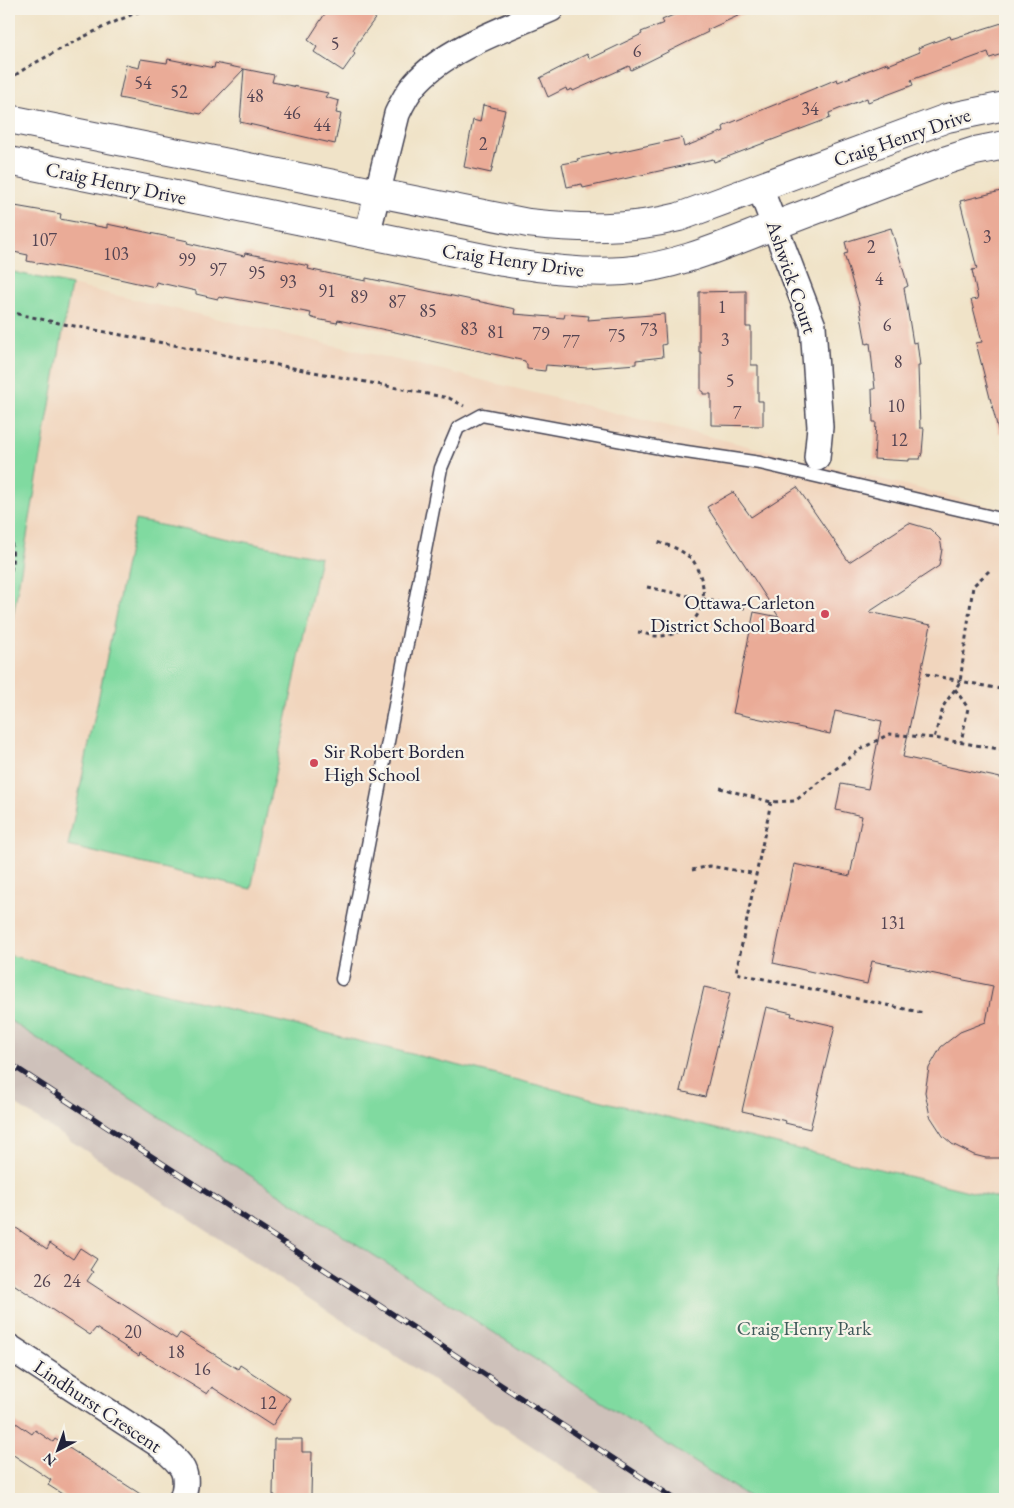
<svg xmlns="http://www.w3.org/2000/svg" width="1014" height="1508" font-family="'EB Garamond',serif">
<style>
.built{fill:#f1d5bd}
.industrial{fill:#cec1ba}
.green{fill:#80daa0;stroke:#517e6e}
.building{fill:#eaab97}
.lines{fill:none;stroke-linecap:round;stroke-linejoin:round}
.service-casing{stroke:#413f50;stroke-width:15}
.minor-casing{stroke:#413f50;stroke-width:28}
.tertiary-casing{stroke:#413f50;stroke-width:30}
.path{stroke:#413f50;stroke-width:3;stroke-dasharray:4 4;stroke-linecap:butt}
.service{stroke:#fff;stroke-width:12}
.minor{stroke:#fff;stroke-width:25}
.tertiary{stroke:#fff;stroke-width:28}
.rail-casing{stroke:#22223b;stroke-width:5.5}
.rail{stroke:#f7f3e8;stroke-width:4;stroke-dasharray:11;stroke-linecap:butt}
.poi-dot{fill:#d1495b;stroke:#f7f3e8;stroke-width:2}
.labels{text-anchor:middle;stroke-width:4.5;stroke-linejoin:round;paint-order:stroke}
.number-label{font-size:18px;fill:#544452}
.street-label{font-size:20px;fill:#22223b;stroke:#f7f3e8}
.poi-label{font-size:20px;fill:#22223b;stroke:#f7f3e8;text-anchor:end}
.park-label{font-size:20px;fill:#3e5959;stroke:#f7f3e8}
</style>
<rect width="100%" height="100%" fill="#f7f3e8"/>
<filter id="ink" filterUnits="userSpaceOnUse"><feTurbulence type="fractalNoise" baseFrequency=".02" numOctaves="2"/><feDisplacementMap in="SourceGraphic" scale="10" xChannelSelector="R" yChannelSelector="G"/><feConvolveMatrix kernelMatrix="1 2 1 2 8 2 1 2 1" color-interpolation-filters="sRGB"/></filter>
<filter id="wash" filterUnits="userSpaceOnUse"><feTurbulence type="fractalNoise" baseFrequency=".0096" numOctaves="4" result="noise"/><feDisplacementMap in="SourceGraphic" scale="20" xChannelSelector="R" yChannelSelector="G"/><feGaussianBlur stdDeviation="1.12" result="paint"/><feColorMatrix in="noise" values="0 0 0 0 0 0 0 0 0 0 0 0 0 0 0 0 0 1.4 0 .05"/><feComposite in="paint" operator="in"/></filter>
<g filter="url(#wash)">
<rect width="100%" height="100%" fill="#f0e3c8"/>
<path class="built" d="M71 285 450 372 1005 510V1200L9 955V617Z"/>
<path class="industrial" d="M9 1020 752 1499H612L9 1100Z"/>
<g class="green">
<path d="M9 271 71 285 9 639Z"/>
<path d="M135 520 320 557 251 889 68 846Z"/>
<path d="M9 955 1005 1200V1499H752L9 1020Z"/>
</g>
<g id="blocks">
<g class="building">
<path d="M328 9H382L358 42 353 52 355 54 343 71 314 52 317 47 308 40Z"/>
<path d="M687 9H753L707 30 708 32 631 70 629 66 573 91 572 89 567 91 566 88 548 97 540 78 587 54 590 59 642 34 641 32 664 23 662 20Z"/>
<path d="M1005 22V53L990 58 988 52 911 80 913 85 868 102 867 98 829 113 830 118 714 162 713 159 583 188 582 184 567 187 562 164 578 161 577 159 609 152V154L682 138 684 147 724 131 723 127 728 124 825 84 837 79 838 82 887 63 888 65 920 52 918 48 950 36 951 39Z"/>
<path d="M141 59 167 63 168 59 214 68 215 63 244 69 201 114 119 98 126 65 139 68Z"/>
<path d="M244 69 274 75 272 82 328 93 325 97 339 101 336 113 341 114 335 144 240 122Z"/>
<path d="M483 105 505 110 491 173 464 167 473 120 480 122Z"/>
<path d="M1005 190V432L999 433 976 343 982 342 971 300 978 299 972 270 977 269 960 201Z"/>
<path d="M9 205 61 214 60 219 107 228V224L188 241 187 243 244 256 245 253 309 266 308 269 345 277 366 281V278L515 309 514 314 564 318 565 314 589 316 588 320 664 314 666 344 662 345 663 357 636 360V364L587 368 546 365 545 371 527 369V364L525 363V361L386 330 338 320 337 323 316 319 310 317 311 313 225 297 224 298 218 297V299L196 294V291L156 282 155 287 97 274 27 261 28 255 9 251Z"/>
<path d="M891 228 908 286 904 288 913 343 917 342 920 366H918L920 428H924L922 453 920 459H909V461L874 459 876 422H873L872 389H875L870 343 866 344 859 304 844 254 848 253 845 242Z"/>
<path d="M746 291V327H751V365H758V401H763V426L711 425V394H703V391H701V352H699V292Z"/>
<path d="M797 487 849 562 909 523 930 529 940 539 942 549 939 566 869 612 931 625 903 757 1005 779V1158H986L974 1155 952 1144 943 1136 930 1116 925 1092 929 1068 941 1047 960 1032 986 1022 993 986 872 961 867 984 773 963 794 864 850 876 862 816 836 810 841 784 868 789 882 721 835 711 830 734 733 713 754 612 779 617 707 507 733 492 751 517Z"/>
<path d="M704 987 730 993 705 1097 680 1091Z"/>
<path d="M766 1007 792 1013 791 1016 835 1026 810 1129 785 1123 786 1121 742 1111Z"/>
<path d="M9 1223 47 1249 50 1243 73 1259 80 1248 97 1259 90 1270 93 1272 87 1281 176 1339 180 1333 238 1369 240 1365 290 1398 272 1426 212 1387 207 1394 140 1353 139 1356 96 1328 90 1335 9 1281Z"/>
<path d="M9 1418 32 1434 35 1430 53 1442 55 1439 148 1499H70L48 1485 51 1480 9 1452Z"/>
<path d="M274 1439H302V1452H312L311 1495H301V1499H275V1495H273Z"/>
</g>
</g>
</g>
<g filter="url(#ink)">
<use href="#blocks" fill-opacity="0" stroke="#413f50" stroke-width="1"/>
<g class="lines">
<defs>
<path id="service" d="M342 979 441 468 458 428 482 415 666 449 760 463 1005 520"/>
<g id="minor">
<path d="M760 188 813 326 820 427 817 458"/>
<path d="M367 235 397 114C402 103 407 93 415 84 446 48 508 28 551 9"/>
<path d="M9 1347 158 1444C179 1462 192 1470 182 1499"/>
</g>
<g id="tertiary">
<path d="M9 119 528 223C581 229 628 230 679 217L947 118 1005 106"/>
<path d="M9 161 503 262C543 268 583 274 624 271 679 266 726 244 776 225 833 203 890 182 947 160L975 151 1005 145"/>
</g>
</defs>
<use href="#service" class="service-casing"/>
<use href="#minor" class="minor-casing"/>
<use href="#tertiary" class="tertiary-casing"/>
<g class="path">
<path d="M9 80C21 70 35 63 48 56 80 38 112 22 146 9"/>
<path d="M9 312 59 323 449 398 464 406"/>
<path d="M9 535C15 549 12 568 9 583"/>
<path d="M989 571 973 586 960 682 944 705 934 738 1005 750"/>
<path d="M647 587 745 608"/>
<path d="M638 632C644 633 651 636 657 636 692 637 713 604 699 573 697 569 696 565 694 562 685 551 670 545 657 542"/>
<path d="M926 674 1005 690"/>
<path d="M955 689 968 708 961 742"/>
<path d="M720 788 771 802 795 801 861 749 889 734 934 738"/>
<path d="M771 802 736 973 924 1013"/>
<path d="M692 870 710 866 757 874"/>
</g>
<use href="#service" class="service"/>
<use href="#minor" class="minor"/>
<use href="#tertiary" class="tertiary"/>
<defs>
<path id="rail" d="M9 1063 675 1499"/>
</defs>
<use href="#rail" class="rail-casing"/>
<use href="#rail" class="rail"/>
</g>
</g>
<g class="poi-dot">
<circle cx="825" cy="614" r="5"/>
<circle cx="314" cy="763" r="5"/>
</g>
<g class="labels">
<g class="number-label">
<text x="335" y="50">5</text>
<text x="637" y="57">6</text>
<text x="143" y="89">54</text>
<text x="179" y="98">52</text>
<text x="255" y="102">48</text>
<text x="810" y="115">34</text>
<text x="292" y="119">46</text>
<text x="322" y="131">44</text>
<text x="483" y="150">2</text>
<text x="987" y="243">3</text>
<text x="44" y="246">107</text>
<text x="871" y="253">2</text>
<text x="116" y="260">103</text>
<text x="187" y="266">99</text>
<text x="218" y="276">97</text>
<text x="257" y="279">95</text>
<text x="879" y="285">4</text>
<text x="288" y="288">93</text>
<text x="327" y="297">91</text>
<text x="359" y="303">89</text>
<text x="397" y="308">87</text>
<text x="722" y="313">1</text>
<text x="428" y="317">85</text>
<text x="887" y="331">6</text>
<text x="469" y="335">83</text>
<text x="649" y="336">73</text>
<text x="496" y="338">81</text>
<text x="541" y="340">79</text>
<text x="617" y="342">75</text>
<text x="725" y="346">3</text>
<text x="571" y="348">77</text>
<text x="898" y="368">8</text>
<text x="730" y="387">5</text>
<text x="896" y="412">10</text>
<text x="737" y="419">7</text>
<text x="899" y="446">12</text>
<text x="893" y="929">131</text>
<text x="42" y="1287">26</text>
<text x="72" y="1287">24</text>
<text x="133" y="1338">20</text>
<text x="176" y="1358">18</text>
<text x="202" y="1375">16</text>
<text x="268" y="1409">12</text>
</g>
<g class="street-label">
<text transform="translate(902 137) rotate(-19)" y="7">Craig Henry Drive</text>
<text transform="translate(116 183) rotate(12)" y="7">Craig Henry Drive</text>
<text transform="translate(513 260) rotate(8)" y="7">Craig Henry Drive</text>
<text transform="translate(792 277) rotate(71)" y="7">Ashwick Court</text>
<text transform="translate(98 1406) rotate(34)" y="7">Lindhurst Crescent</text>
</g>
<g class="poi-label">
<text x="815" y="609">Ottawa-Carleton<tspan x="815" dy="23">District School Board</tspan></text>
<text x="324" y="758" text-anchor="start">Sir Robert Borden<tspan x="324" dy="23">High School</tspan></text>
</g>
<g class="park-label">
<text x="804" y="1335">Craig Henry Park</text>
</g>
</g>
<rect width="1014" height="1508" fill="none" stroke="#f7f3e8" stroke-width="30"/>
<g transform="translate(58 1450) rotate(221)" stroke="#f7f3e8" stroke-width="4" paint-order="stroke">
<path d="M0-4L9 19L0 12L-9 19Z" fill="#22223b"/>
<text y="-8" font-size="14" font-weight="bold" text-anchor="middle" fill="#22223b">N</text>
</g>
</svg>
